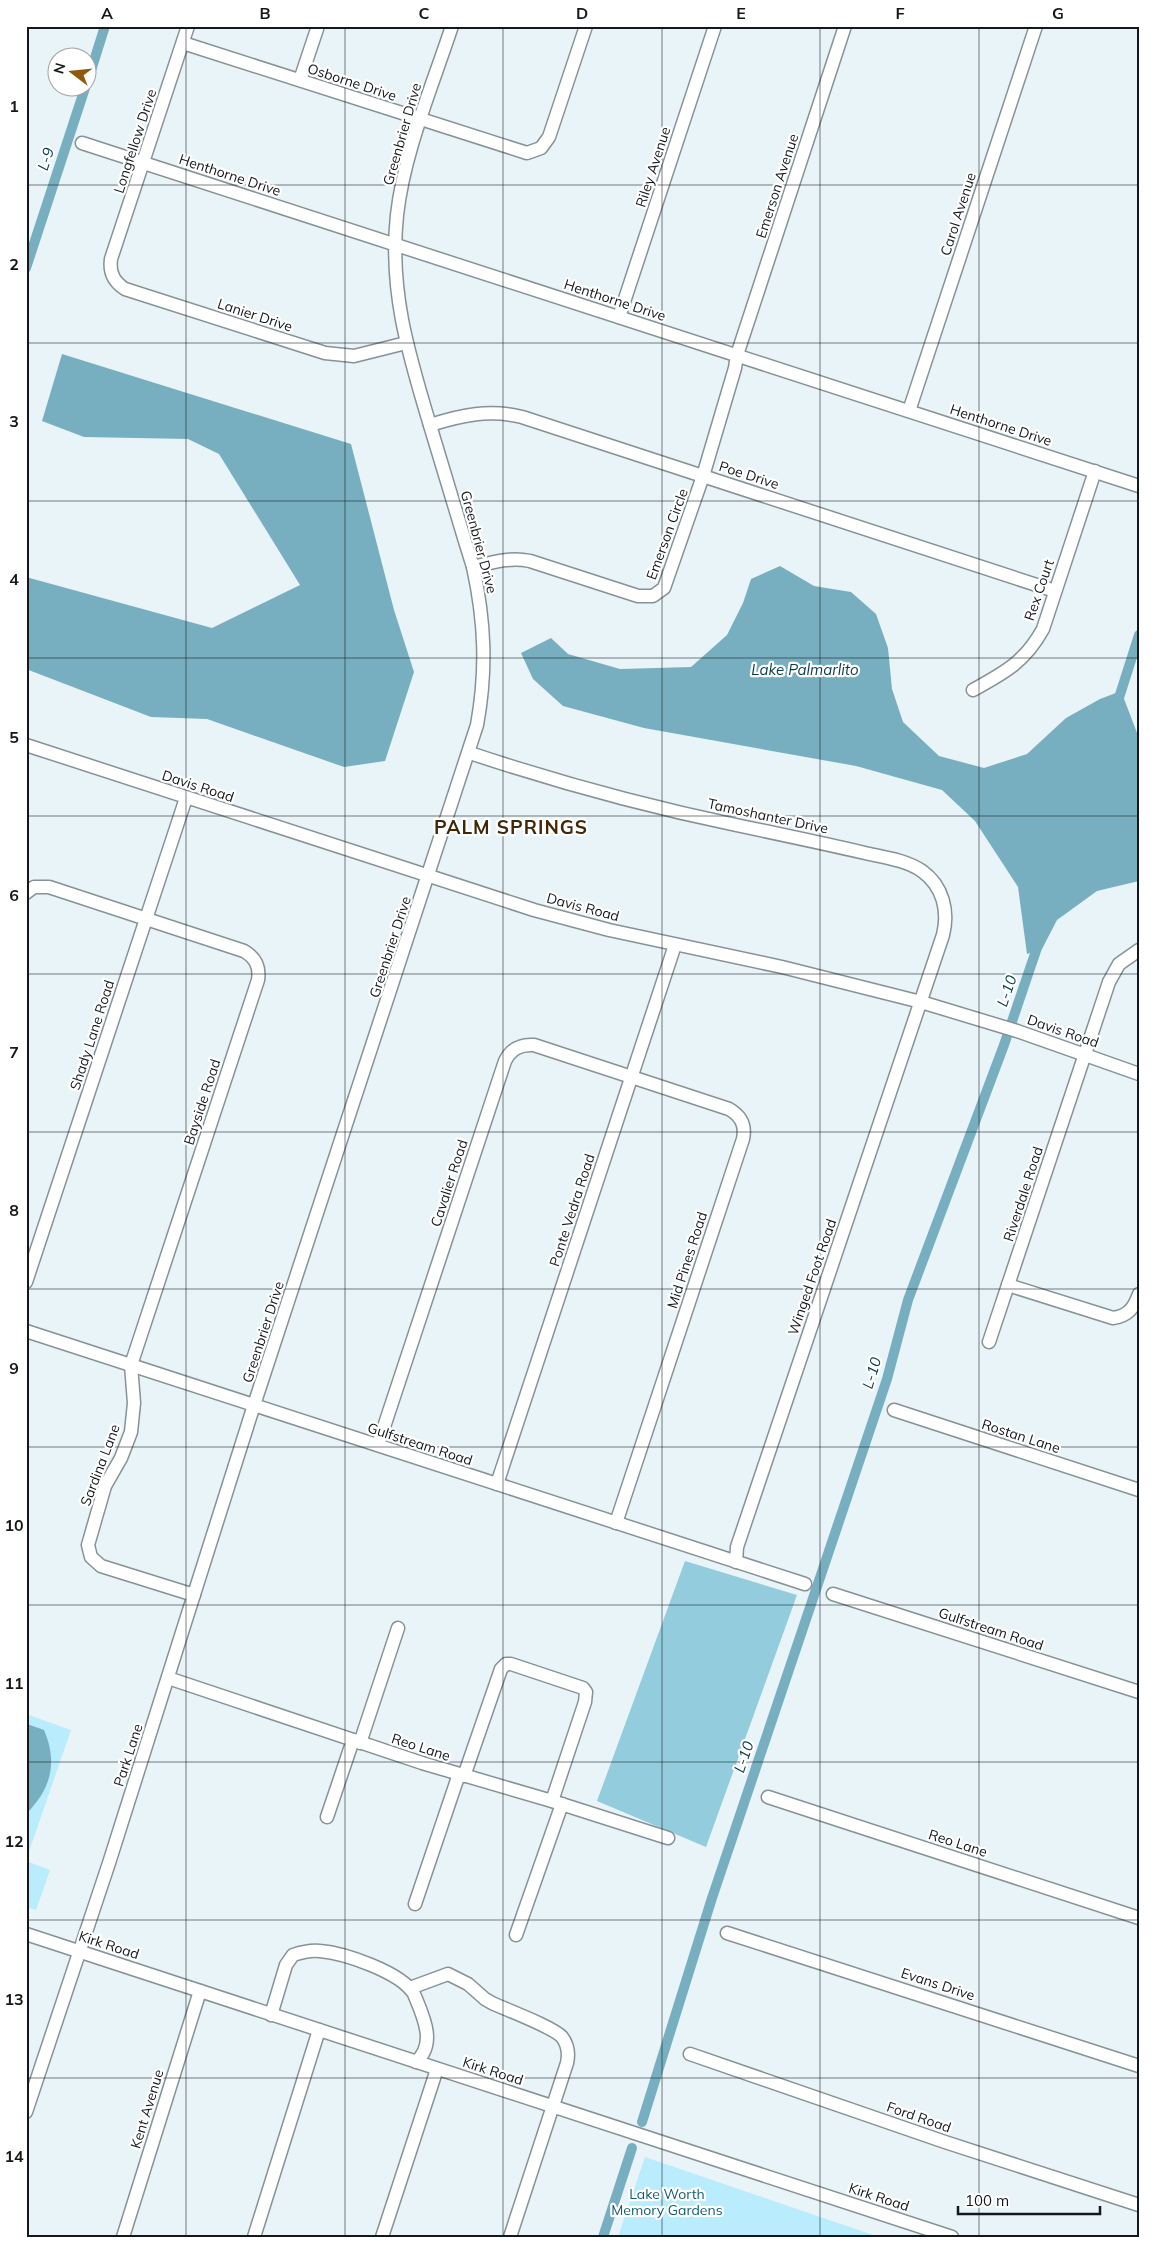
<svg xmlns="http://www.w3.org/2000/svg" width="1165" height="2263" font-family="Mulish,sans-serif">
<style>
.green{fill:#b9ecfc}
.forest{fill:#93ccdd}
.water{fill:#78afc0}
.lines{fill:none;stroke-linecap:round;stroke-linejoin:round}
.canal{stroke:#78afc0;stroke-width:10}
.minor-casing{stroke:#869296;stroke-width:15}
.minor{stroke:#fff;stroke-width:12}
.grid{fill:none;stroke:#14181a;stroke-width:1;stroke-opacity:0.55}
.labels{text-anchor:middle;stroke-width:4.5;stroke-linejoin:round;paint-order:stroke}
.street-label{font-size:14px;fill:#14181a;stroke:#fff}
.park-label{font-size:14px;fill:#125d6f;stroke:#fff}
.water-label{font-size:15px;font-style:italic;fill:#083c49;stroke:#fff}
.district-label{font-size:19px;font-weight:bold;letter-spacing:1px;fill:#412806;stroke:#fff}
.neatline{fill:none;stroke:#14181a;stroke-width:2}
.grid-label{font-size:16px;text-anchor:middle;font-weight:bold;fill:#14181a}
</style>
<rect width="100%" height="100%" fill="#e8f4f8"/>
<g class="green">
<path d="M26 1714 71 1730 26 1860Z"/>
<path d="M26 1861 50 1870 36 1910 26 1907Z"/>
<path d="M645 2157 879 2237H618Z"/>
</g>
<path class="forest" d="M685 1561 797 1595 706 1847 597 1801Z"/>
<g class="water">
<path d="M62 354 351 444 394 610 414 672 385 761 344 767 207 719 151 717 26 669V577L212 628 300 585 219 454 188 439 84 437 42 421Z"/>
<path d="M780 566 814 586 851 592 876 614 888 648 892 689 903 722 939 756 984 768 1027 754 1066 718 1100 699 1121 691 1139 738V881L1097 891 1057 920 1042 949 1027 954 1018 887 975 821 942 790 856 766 644 728 563 706 533 679 521 653 551 638 568 654 620 669 691 667 727 635 743 603 751 579Z"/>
<path d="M27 1724 44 1730C58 1763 51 1789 26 1814Z"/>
</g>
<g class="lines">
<g class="canal">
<path d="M88 80 105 26"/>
<path d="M26 268 85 88"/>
<path d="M1117 704 1139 635"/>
<path d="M642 2122 712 1898 887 1379 908 1300 1004 1045 1040 939"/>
<path d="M603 2237 632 2148"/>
</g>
<defs>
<g id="minor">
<path d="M188 26 111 259C109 273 114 282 125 289L325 353 354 356 406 343"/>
<path d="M183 43 527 153 541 148 549 137 586 26"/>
<path d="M300 80 318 26"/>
<path d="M82 143 1139 486"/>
<path d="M619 317 715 26"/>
<path d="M909 411 1036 26"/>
<path d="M430 425C462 415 489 409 522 417L1055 591"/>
<path d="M473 567C493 562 510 557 530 561L638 596H653L664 588 703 476 735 368 737 355 845 26"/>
<path d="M973 690C1004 673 1025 662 1043 629L1095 471"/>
<path d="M26 745 534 910 609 930 782 967 921 1002 1017 1031 1139 1074"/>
<path d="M470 753C557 782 645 806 736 825 779 834 822 843 865 853 883 857 906 860 922 871 943 886 949 911 943 935L737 1547 736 1562"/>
<path d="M26 893 34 887H49L244 951C256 958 260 967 258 980L131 1365 134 1403 131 1432 121 1458 105 1486 88 1545 91 1557 101 1566 194 1595"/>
<path d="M26 1282 186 798"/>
<path d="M1008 1285 1113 1318C1128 1316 1134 1308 1139 1294"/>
<path d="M26 1331 805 1584"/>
<path d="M989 1342 1109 982 1119 964 1139 950"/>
<path d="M894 1410 1139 1490"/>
<path d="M378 1445 505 1061C511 1049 520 1044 534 1045L729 1109C741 1116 746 1125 743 1139L616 1523"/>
<path d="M497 1484 675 945"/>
<path d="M833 1594 1139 1692"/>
<path d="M168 1678 422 1763 552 1801 668 1838"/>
<path d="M360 1743 398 1628"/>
<path d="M464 1776 501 1669 506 1664H511L583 1688 586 1692 585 1702 552 1801"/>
<path d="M768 1797 1139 1918"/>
<path d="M327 1817 353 1740"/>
<path d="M415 1904 459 1774"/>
<path d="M727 1933 1139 2066"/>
<path d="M26 1934 952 2237"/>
<path d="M516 1935 562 1804"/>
<path d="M410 1988 448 1974 468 1984 485 1999 492 2003C507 2010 553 2027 562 2037 568 2045 569 2054 567 2063L510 2237"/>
<path d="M271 2015 286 1965 293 1955C302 1952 311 1950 320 1951 344 1953 401 1972 414 1994 423 2016 437 2043 416 2062"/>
<path d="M690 2054 945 2142 1139 2205"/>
<path d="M26 2112 109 1863 254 1405 477 725C487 670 485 622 473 567 458 519 444 471 429 422 408 352 389 290 397 215 404 152 432 87 452 26"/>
<path d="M123 2237 200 1991"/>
<path d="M254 2237 319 2030"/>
<path d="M382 2237 437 2069"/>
</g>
</defs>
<use href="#minor" class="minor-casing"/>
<use href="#minor" class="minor"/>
</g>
<path class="grid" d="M186 26V2237M345 26V2237M503 26V2237M662 26V2237M820 26V2237M979 26V2237M26 185H1139M26 343H1139M26 501H1139M26 658H1139M26 816H1139M26 974H1139M26 1132H1139M26 1289H1139M26 1447H1139M26 1605H1139M26 1762H1139M26 1920H1139M26 2078H1139"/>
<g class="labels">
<g class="street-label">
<text transform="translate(352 82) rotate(18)" y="5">Osborne Drive</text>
<text transform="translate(402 134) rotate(-74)" y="5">Greenbrier Drive</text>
<text transform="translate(135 141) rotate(-72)" y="5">Longfellow Drive</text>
<text transform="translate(653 167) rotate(-72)" y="5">Riley Avenue</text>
<text transform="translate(230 175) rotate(18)" y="5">Henthorne Drive</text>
<text transform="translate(777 186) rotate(-72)" y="5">Emerson Avenue</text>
<text transform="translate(958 214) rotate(-72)" y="5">Carol Avenue</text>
<text transform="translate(615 300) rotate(18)" y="5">Henthorne Drive</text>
<text transform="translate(255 315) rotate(18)" y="5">Lanier Drive</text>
<text transform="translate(1001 425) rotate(18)" y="5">Henthorne Drive</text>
<text transform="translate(749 475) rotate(18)" y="5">Poe Drive</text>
<text transform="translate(667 534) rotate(-70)" y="5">Emerson Circle</text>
<text transform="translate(479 542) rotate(75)" y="5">Greenbrier Drive</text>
<text transform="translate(1039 590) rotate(-71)" y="5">Rex Court</text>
<text transform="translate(198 786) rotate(18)" y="5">Davis Road</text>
<text transform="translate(768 816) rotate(12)" y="5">Tamoshanter Drive</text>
<text transform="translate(583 907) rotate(15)" y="5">Davis Road</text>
<text transform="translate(390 947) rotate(-72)" y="5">Greenbrier Drive</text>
<text transform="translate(1063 1031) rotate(19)" y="5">Davis Road</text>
<text transform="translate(92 1035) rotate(-72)" y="5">Shady Lane Road</text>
<text transform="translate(202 1102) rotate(-72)" y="5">Bayside Road</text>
<text transform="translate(449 1183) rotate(-72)" y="5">Cavalier Road</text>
<text transform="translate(1023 1194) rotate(-72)" y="5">Riverdale Road</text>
<text transform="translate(572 1210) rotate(-72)" y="5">Ponte Vedra Road</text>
<text transform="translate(687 1260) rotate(-72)" y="5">Mid Pines Road</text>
<text transform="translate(812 1277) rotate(-71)" y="5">Winged Foot Road</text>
<text transform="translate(263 1332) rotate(-72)" y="5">Greenbrier Drive</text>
<text transform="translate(1021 1436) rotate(18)" y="5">Rostan Lane</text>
<text transform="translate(420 1444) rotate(18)" y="5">Gulfstream Road</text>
<text transform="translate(100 1465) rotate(-69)" y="5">Sardina Lane</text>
<text transform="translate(991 1629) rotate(18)" y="5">Gulfstream Road</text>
<text transform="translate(421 1747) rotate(18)" y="5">Reo Lane</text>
<text transform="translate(128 1755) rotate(-72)" y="5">Park Lane</text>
<text transform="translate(958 1843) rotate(18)" y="5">Reo Lane</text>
<text transform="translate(109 1945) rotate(18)" y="5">Kirk Road</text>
<text transform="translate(938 1984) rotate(18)" y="5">Evans Drive</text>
<text transform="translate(493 2071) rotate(18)" y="5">Kirk Road</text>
<text transform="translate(147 2109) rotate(-73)" y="5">Kent Avenue</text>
<text transform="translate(919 2117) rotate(19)" y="5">Ford Road</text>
<text transform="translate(879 2197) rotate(18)" y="5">Kirk Road</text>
</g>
<g class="park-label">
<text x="667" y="2199">Lake Worth<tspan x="667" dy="16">Memory Gardens</tspan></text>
</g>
<g class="water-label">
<text transform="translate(46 159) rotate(-72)" y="5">L-9</text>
<text x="805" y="675">Lake Palmarlito</text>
<text transform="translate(1007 991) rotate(-71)" y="5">L-10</text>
<text transform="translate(872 1373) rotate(-73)" y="5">L-10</text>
<text transform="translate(744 1757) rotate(-71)" y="5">L-10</text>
</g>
<g class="district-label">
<text x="511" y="834">PALM SPRINGS</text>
</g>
</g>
<rect width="1165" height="2263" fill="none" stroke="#ffffff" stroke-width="55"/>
<g transform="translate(72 72) rotate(286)"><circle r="24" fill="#ffffff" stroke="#a1a3a3"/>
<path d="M0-4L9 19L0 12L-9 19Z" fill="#8f5a0c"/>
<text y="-8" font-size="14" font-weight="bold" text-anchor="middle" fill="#14181a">N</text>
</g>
<path d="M958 2206v8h142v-8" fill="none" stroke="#14181a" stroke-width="2.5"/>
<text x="965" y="2206" font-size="15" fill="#14181a" stroke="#ffffff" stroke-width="4" paint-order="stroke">100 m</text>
<rect x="28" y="28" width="1110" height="2208" class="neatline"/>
<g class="grid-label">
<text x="107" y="19">A</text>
<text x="265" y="19">B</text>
<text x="424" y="19">C</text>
<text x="582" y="19">D</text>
<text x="741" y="19">E</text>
<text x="900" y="19">F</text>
<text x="1058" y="19">G</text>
<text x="14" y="112">1</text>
<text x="14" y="270">2</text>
<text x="14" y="427">3</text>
<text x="14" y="585">4</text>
<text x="14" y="743">5</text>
<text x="14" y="901">6</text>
<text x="14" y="1058">7</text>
<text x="14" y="1216">8</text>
<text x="14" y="1374">9</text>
<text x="14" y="1531">10</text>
<text x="14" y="1689">11</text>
<text x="14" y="1847">12</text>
<text x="14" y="2005">13</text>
<text x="14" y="2162">14</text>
</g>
</svg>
